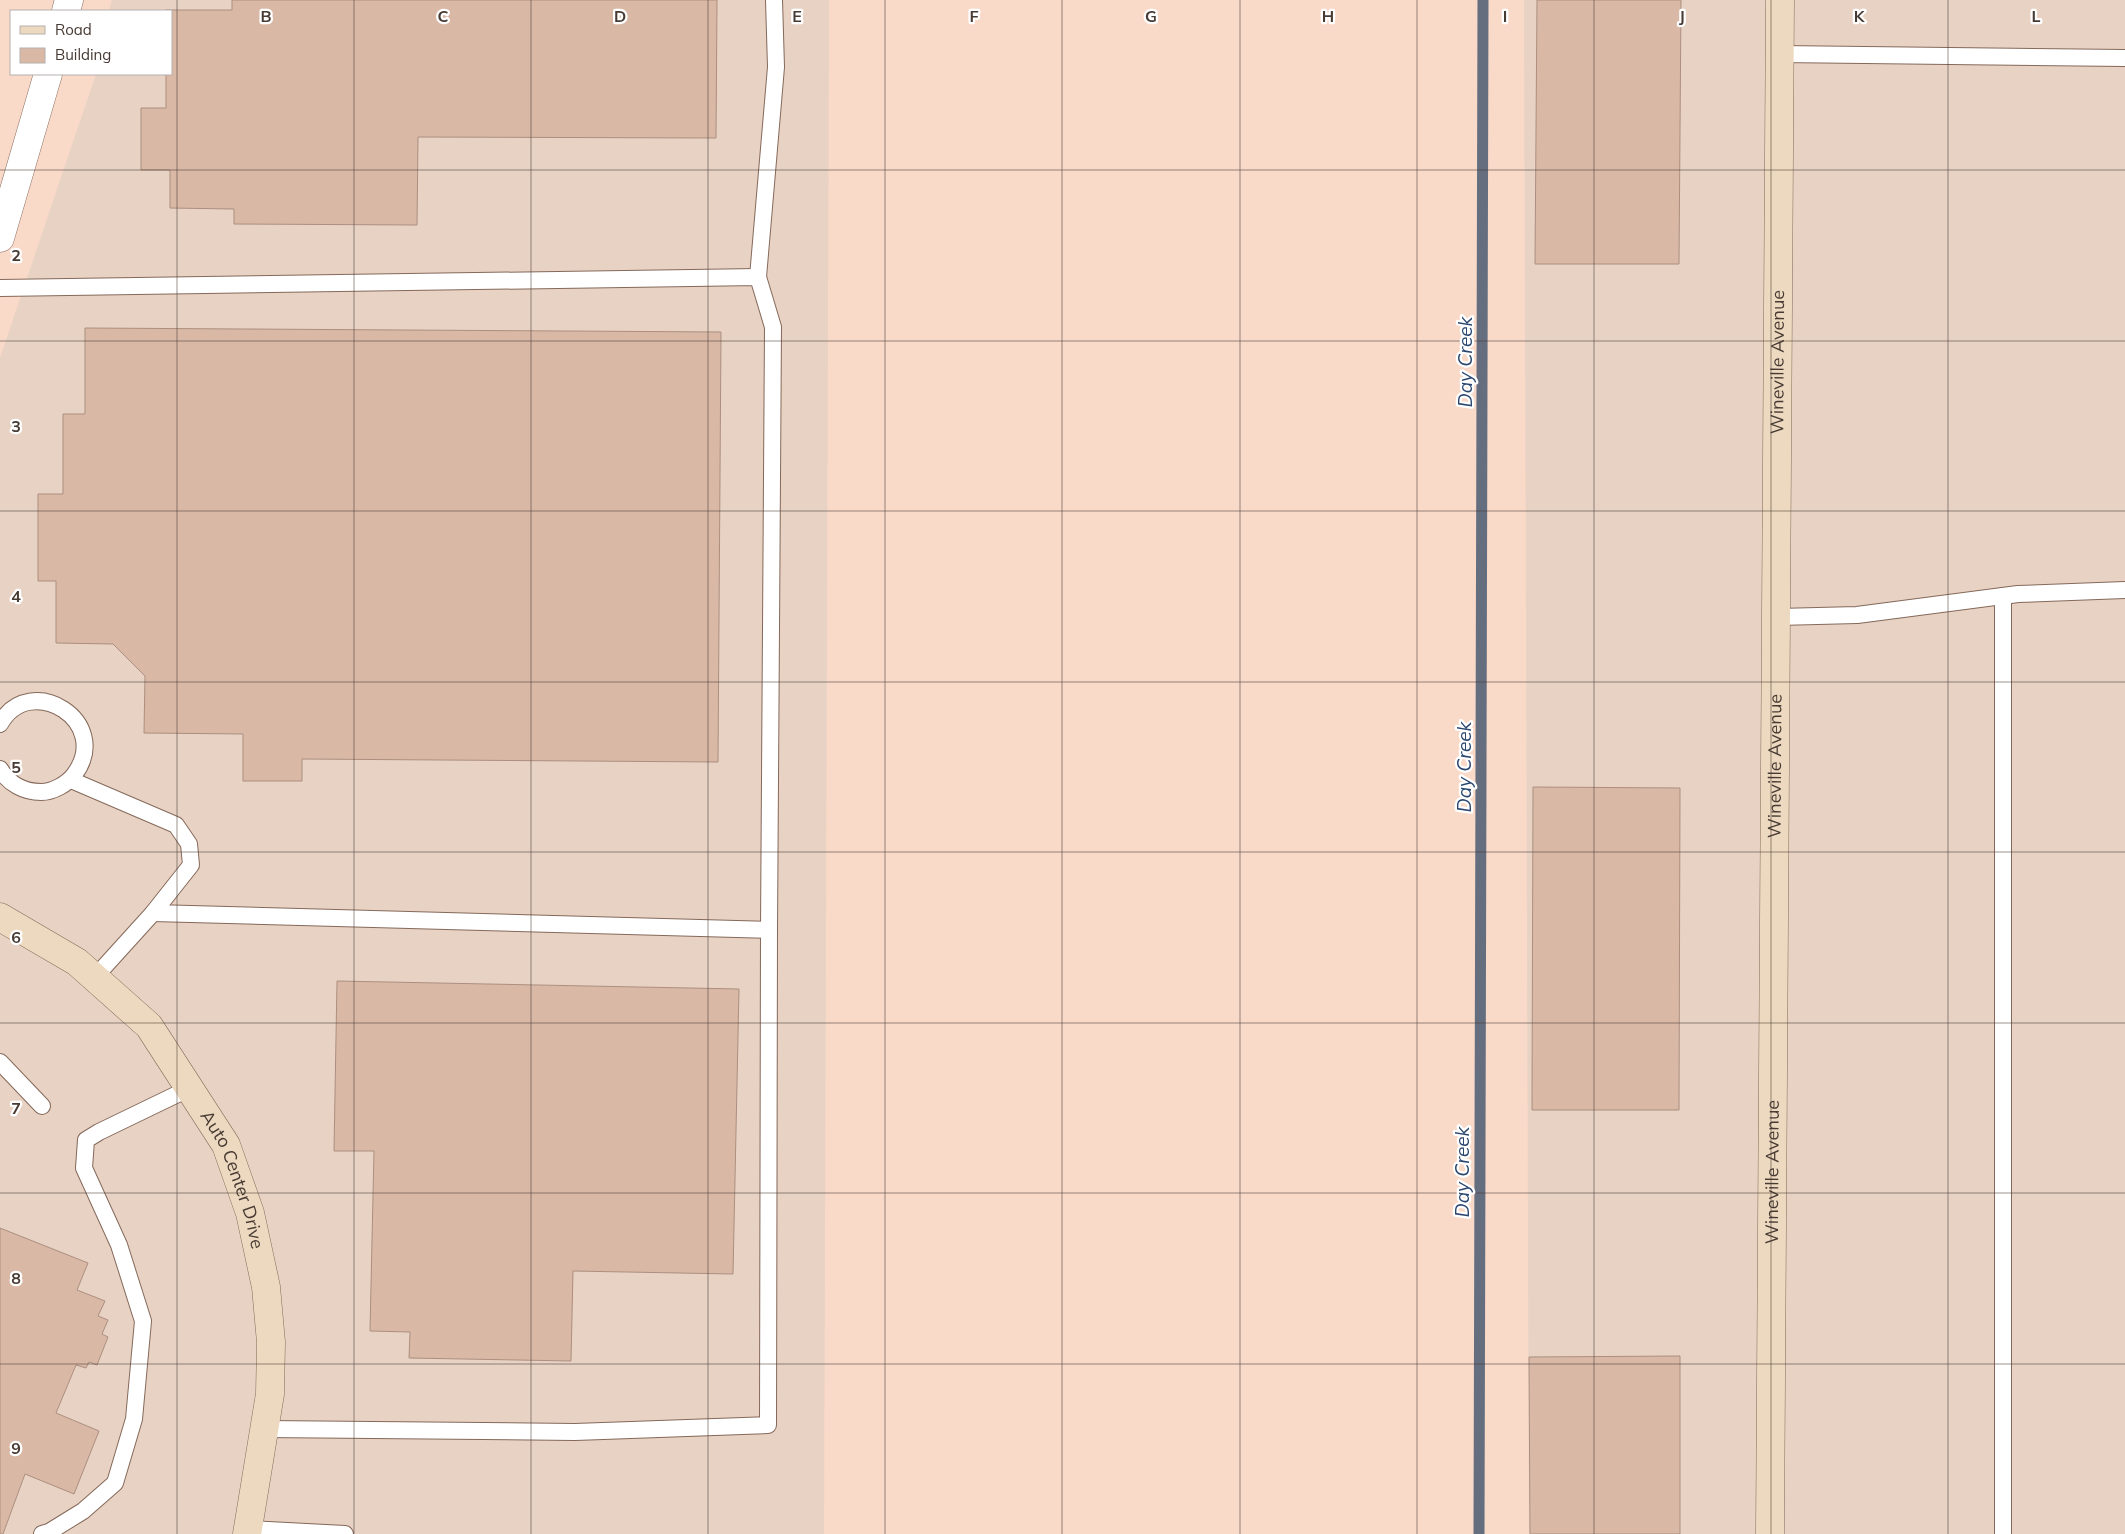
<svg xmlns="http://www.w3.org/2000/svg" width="2125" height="1534" font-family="Mulish,sans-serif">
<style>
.industrial{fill:#e7d2c4}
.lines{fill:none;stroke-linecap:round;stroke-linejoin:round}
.stream{stroke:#656e7f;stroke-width:11}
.building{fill:#dab8a6;stroke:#ac8f7f}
.lane-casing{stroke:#85695a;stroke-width:18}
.street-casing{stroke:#85695a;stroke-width:29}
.secondary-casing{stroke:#85695a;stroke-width:29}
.lane{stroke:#fff;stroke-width:16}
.street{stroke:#fff;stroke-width:28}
.secondary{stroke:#edd9bf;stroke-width:28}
.grid{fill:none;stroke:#463a33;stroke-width:1;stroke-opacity:0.55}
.labels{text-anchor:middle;stroke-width:4.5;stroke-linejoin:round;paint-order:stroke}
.street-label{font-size:18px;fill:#463a33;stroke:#fff}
.water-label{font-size:19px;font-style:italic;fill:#2b476f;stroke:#fff}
.grid-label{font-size:16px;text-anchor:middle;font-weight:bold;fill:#463a33;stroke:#fff;stroke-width:4.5;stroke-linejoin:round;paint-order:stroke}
</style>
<rect width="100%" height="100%" fill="#f9d9c8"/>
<g class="industrial">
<path d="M112 0H829L824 1534H0V358L96 74H171V11H109Z"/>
<path d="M1524 0H2125V1534H1529Z"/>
</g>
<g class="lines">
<path class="stream" d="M1479 1534 1483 0"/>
</g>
<g class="building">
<path d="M232 0H717L716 138 418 137 417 225 234 224V209L170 208V170H141V108H166V74H171V11L166 10H232Z"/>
<path d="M1537 0H1681L1679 264H1535Z"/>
<path d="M85 328 721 332 718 762 302 759V781H243V734L144 733 145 676 113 644 56 643V581H38V494H63V414H85Z"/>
<path d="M1533 787 1680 788 1679 1110H1532Z"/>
<path d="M337 981 739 989 733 1274 573 1271 571 1361 409 1358 410 1332 370 1331 374 1151H334Z"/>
<path d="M0 1228 88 1263 77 1290 105 1301 98 1316 108 1320 102 1334 108 1337 97 1365 89 1362 86 1368 76 1365 56 1413 99 1431 74 1494 25 1474 3 1534H0Z"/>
<path d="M1680 1356V1534H1530L1529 1357Z"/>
</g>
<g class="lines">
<defs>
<g id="lane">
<path d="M1780 54 2125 58"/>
<path d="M758 277 776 67 774 0"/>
<path d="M0 288 758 277 773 327 769 930 153 913"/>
<path d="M2003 596V1534"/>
<path d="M1776 617 1857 615 2018 594 2125 590"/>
<path d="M0 724C30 670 114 722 74 775 67 784 53 792 41 792 24 792 9 784 0 769"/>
<path d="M71 780 176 825 189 844 191 865 153 913 95 977"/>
<path d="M0 1062 42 1106"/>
<path d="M264 1429 575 1432 768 1425 769 930"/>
<path d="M248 1529 345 1534"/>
<path d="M42 1534 49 1532 83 1511 115 1483 134 1419 143 1321 119 1245 84 1168 86 1140 99 1132 190 1088"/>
</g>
<g id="street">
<path d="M66 11 69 0"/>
<path d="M0 238 48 74"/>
</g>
<g id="secondary">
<path id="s1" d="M0 917 77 962 149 1026 226 1145 250 1213 266 1287 271 1342 270 1394 247 1534"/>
<path id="s2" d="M1770 1534 1780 0"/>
</g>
</defs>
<use href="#lane" class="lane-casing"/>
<use href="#street" class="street-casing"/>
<use href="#secondary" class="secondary-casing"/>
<use href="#lane" class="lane"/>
<use href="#street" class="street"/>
<use href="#secondary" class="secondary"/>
</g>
<path class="grid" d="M177 0V1534M354 0V1534M531 0V1534M708 0V1534M885 0V1534M1062 0V1534M1240 0V1534M1417 0V1534M1594 0V1534M1771 0V1534M1948 0V1534M0 170H2125M0 341H2125M0 511H2125M0 682H2125M0 852H2125M0 1023H2125M0 1193H2125M0 1364H2125"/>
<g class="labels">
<g class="street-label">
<text dy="6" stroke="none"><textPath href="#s2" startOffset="1172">Wineville Avenue</textPath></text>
<text dy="6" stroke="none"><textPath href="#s2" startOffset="768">Wineville Avenue</textPath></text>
<text dy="6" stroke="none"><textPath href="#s2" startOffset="362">Wineville Avenue</textPath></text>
<text dy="6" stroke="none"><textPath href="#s1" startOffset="362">Auto Center Drive</textPath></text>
</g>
<g class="water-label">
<text transform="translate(1465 362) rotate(-90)" y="7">Day Creek</text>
<text transform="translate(1464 767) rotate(-90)" y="7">Day Creek</text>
<text transform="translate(1462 1172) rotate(-90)" y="7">Day Creek</text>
</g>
</g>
<g class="grid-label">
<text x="266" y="22">B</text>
<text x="443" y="22">C</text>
<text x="620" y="22">D</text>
<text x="797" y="22">E</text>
<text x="974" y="22">F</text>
<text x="1151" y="22">G</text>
<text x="1328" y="22">H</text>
<text x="1505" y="22">I</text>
<text x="1682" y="22">J</text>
<text x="1859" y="22">K</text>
<text x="2036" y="22">L</text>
<text x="16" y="261">2</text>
<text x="16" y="432">3</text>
<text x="16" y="602">4</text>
<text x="16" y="773">5</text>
<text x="16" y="943">6</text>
<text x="16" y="1114">7</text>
<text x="16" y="1284">8</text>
<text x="16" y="1454">9</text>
</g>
<rect x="10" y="10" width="162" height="65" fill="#ffffff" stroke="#b5b0ad"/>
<rect x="20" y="26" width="25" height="8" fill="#edd9bf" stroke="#b5b0ad"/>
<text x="55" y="35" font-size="15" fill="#463a33">Road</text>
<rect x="20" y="48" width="25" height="15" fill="#dab8a6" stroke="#b5b0ad"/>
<text x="55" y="60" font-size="15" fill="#463a33">Building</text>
</svg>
